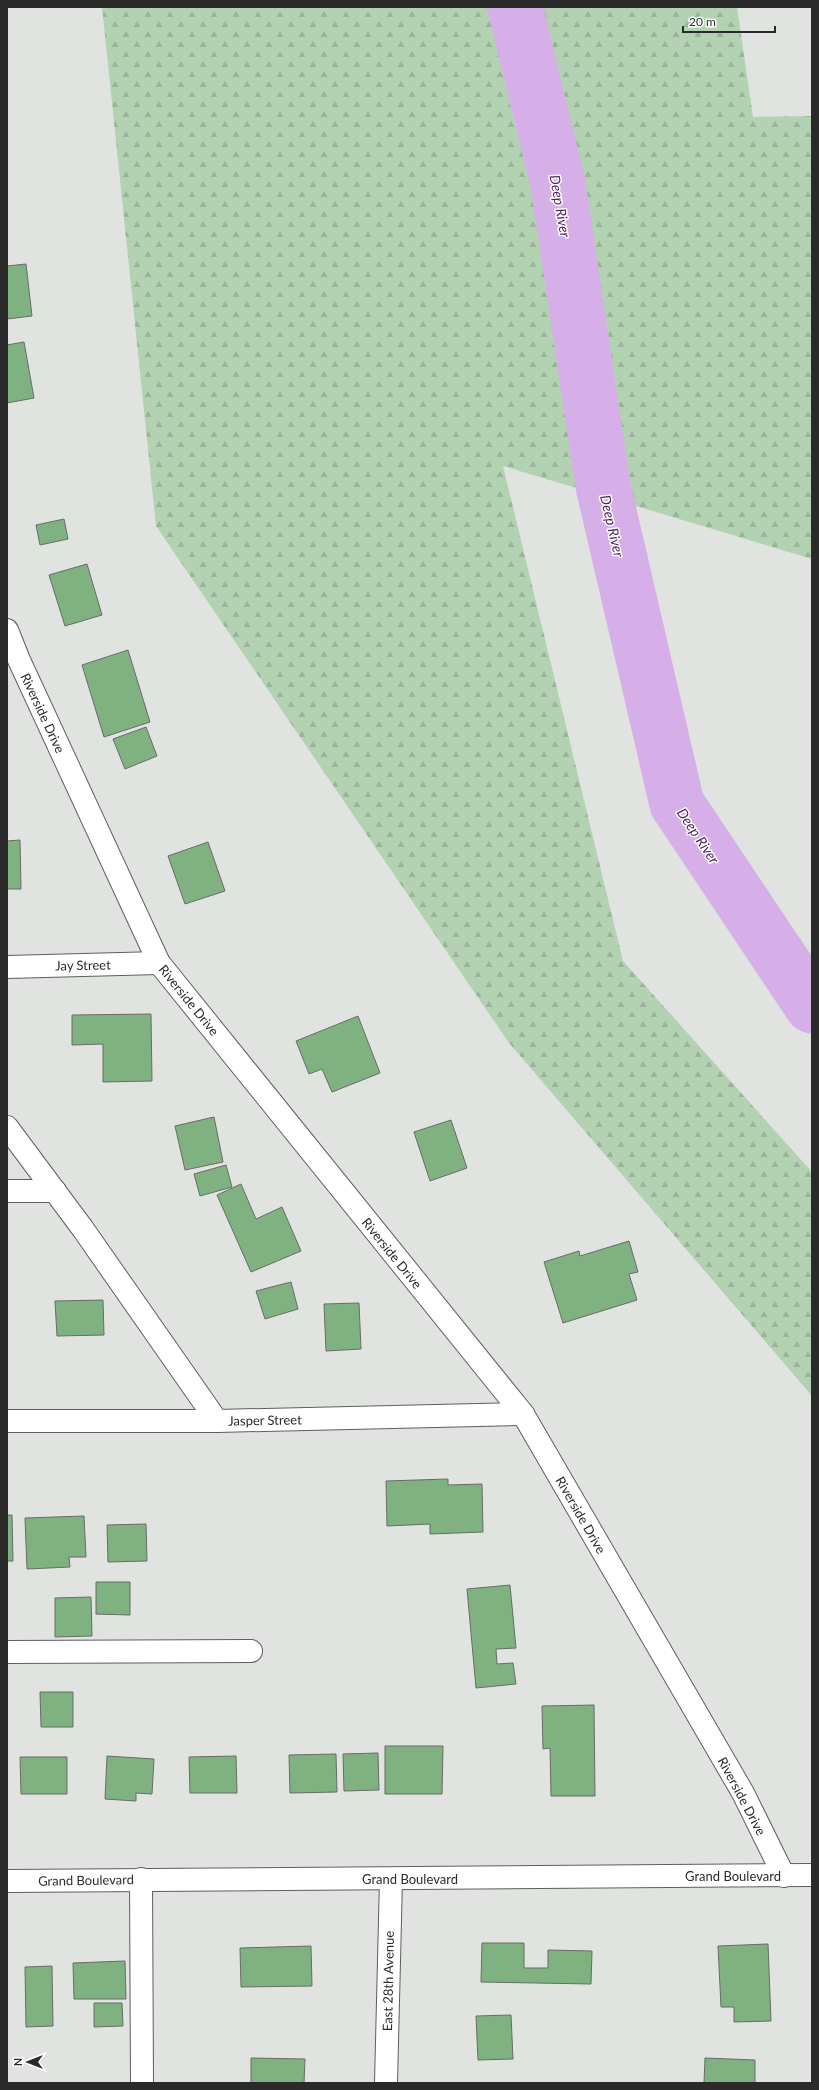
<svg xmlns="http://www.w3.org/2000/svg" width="819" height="2090" font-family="Lato,sans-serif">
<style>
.forest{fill:url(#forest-firs)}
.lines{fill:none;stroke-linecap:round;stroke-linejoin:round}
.river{stroke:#d7afe8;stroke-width:55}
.building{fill:#80b281;stroke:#696b69}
.minor-casing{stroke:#5d5f5d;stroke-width:24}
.minor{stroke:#fff;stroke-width:22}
.labels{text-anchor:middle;stroke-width:3;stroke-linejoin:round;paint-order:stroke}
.street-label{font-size:13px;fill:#292a29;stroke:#fff}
.water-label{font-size:14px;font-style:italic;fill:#512162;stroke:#fff}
</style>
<defs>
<pattern id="forest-firs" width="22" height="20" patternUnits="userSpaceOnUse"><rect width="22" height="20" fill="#b2d2b2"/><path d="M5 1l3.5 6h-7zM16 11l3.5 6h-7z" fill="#99b499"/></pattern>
</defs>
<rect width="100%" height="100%" fill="#e1e3e1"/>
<path class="forest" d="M102 7H737L753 117 812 116V559L503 466 623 961 812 1172V1396L509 1043 156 526Z"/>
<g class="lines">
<path class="river" d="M515 7 558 184 603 486 677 804 812 1006"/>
</g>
<g class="building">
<path d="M26 264 32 316 7 319V266Z"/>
<path d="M24 342 34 398 7 403V345Z"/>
<path d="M64 519 68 539 40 545 36 525Z"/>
<path d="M87 564 102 615 65 626 49 575Z"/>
<path d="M128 650 150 722 104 737 82 665Z"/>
<path d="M146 727 157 756 125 769 113 739Z"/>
<path d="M20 840 21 889H7V841Z"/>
<path d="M208 842 225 891 185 904 168 856Z"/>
<path d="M151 1014 152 1081 103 1082V1044L72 1045V1015Z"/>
<path d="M358 1016 380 1073 332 1092 322 1069 309 1074 296 1041Z"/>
<path d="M214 1117 223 1162 185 1170 175 1126Z"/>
<path d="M451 1120 467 1168 430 1181 414 1132Z"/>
<path d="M226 1165 232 1187 200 1196 194 1174Z"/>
<path d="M241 1184 256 1219 282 1207 301 1251 251 1272 217 1195Z"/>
<path d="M629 1241 638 1272 629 1274 637 1300 563 1323 544 1262 579 1251 580 1256Z"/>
<path d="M291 1282 298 1309 265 1319 256 1291Z"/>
<path d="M103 1300 104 1335 57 1336 55 1301Z"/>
<path d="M359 1303 361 1349 326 1351 324 1304Z"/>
<path d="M448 1479V1485L482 1484 483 1532 430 1534V1524L387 1526 386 1481Z"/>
<path d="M7 1515H12L13 1561H7Z"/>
<path d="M84 1516 86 1557H69L70 1567 27 1569 25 1518Z"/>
<path d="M146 1524 147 1561 108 1562 107 1525Z"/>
<path d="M96 1582H130V1615L96 1614Z"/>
<path d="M510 1585 516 1648 496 1649 497 1664 513 1663 516 1684 476 1688 467 1589Z"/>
<path d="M91 1597 92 1636 55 1637V1598Z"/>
<path d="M40 1692H73V1727H41Z"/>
<path d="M594 1705 595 1796H551L550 1748 543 1749 542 1706Z"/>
<path d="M385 1746H443L442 1794H385Z"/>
<path d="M378 1753 379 1790 344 1791 343 1754Z"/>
<path d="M336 1754 337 1792 290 1793 289 1755Z"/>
<path d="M107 1756 154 1759 152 1794 136 1793V1801L105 1799Z"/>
<path d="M236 1756 237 1793H190L189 1757Z"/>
<path d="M20 1757H67V1794H21Z"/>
<path d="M482 1943H524V1968H548V1950L592 1951 591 1984 481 1982Z"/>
<path d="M768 1944 771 2021 734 2022V2007H721L718 1946Z"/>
<path d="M311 1946 312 1986 241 1987 240 1948Z"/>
<path d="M125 1961 126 1999H74L73 1963Z"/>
<path d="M52 1966 53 2026 26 2027 25 1967Z"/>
<path d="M94 2003H122L123 2026 94 2027Z"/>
<path d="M511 2015 513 2059 478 2060 476 2016Z"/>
<path d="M251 2058 305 2059 304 2083H251Z"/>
<path d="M705 2058 755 2060V2083H704Z"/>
</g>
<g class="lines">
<defs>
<g id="minor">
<path d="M7 630 19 660 159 963 523 1414 743 1793 784 1876"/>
<path d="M7 967 159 963"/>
<path d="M7 1127 83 1229 217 1421"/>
<path d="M7 1191H55"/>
<path d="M7 1421H217L523 1414"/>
<path d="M7 1652 251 1651"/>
<path d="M141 1879 142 2083"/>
<path d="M7 1881 812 1875"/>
<path d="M386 2083 391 1879"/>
</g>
</defs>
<use href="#minor" class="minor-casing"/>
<use href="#minor" class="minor"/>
</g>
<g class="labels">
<g class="street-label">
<text transform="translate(43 713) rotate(65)" y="5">Riverside Drive</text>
<text transform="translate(83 965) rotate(-1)" y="5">Jay Street</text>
<text transform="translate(189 1000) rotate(51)" y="5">Riverside Drive</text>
<text transform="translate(392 1253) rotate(51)" y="5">Riverside Drive</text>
<text transform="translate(265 1420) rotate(-1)" y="5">Jasper Street</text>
<text transform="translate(581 1515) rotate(60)" y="5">Riverside Drive</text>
<text transform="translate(742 1796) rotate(62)" y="5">Riverside Drive</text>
<text x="733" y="1881">Grand Boulevard</text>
<text x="410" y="1884">Grand Boulevard</text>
<text transform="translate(86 1880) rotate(-1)" y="5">Grand Boulevard</text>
<text transform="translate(388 1981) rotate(-89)" y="5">East 28th Avenue</text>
</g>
<g class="water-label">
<text transform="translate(560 206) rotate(80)" y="5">Deep River</text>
<text transform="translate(612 526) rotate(77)" y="5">Deep River</text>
<text transform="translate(698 836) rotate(56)" y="5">Deep River</text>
</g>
</g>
<rect width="819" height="2090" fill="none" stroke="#292a29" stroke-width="16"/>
<g transform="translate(28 2062) rotate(270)" stroke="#ffffff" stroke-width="3" paint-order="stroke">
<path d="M0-3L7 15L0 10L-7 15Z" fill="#292a29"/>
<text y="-6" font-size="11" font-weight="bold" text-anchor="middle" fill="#292a29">N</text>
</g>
<path d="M683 26v6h92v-6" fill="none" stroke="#292a29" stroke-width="2"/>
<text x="689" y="26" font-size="12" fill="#292a29" stroke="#ffffff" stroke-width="3" paint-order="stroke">20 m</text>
</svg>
